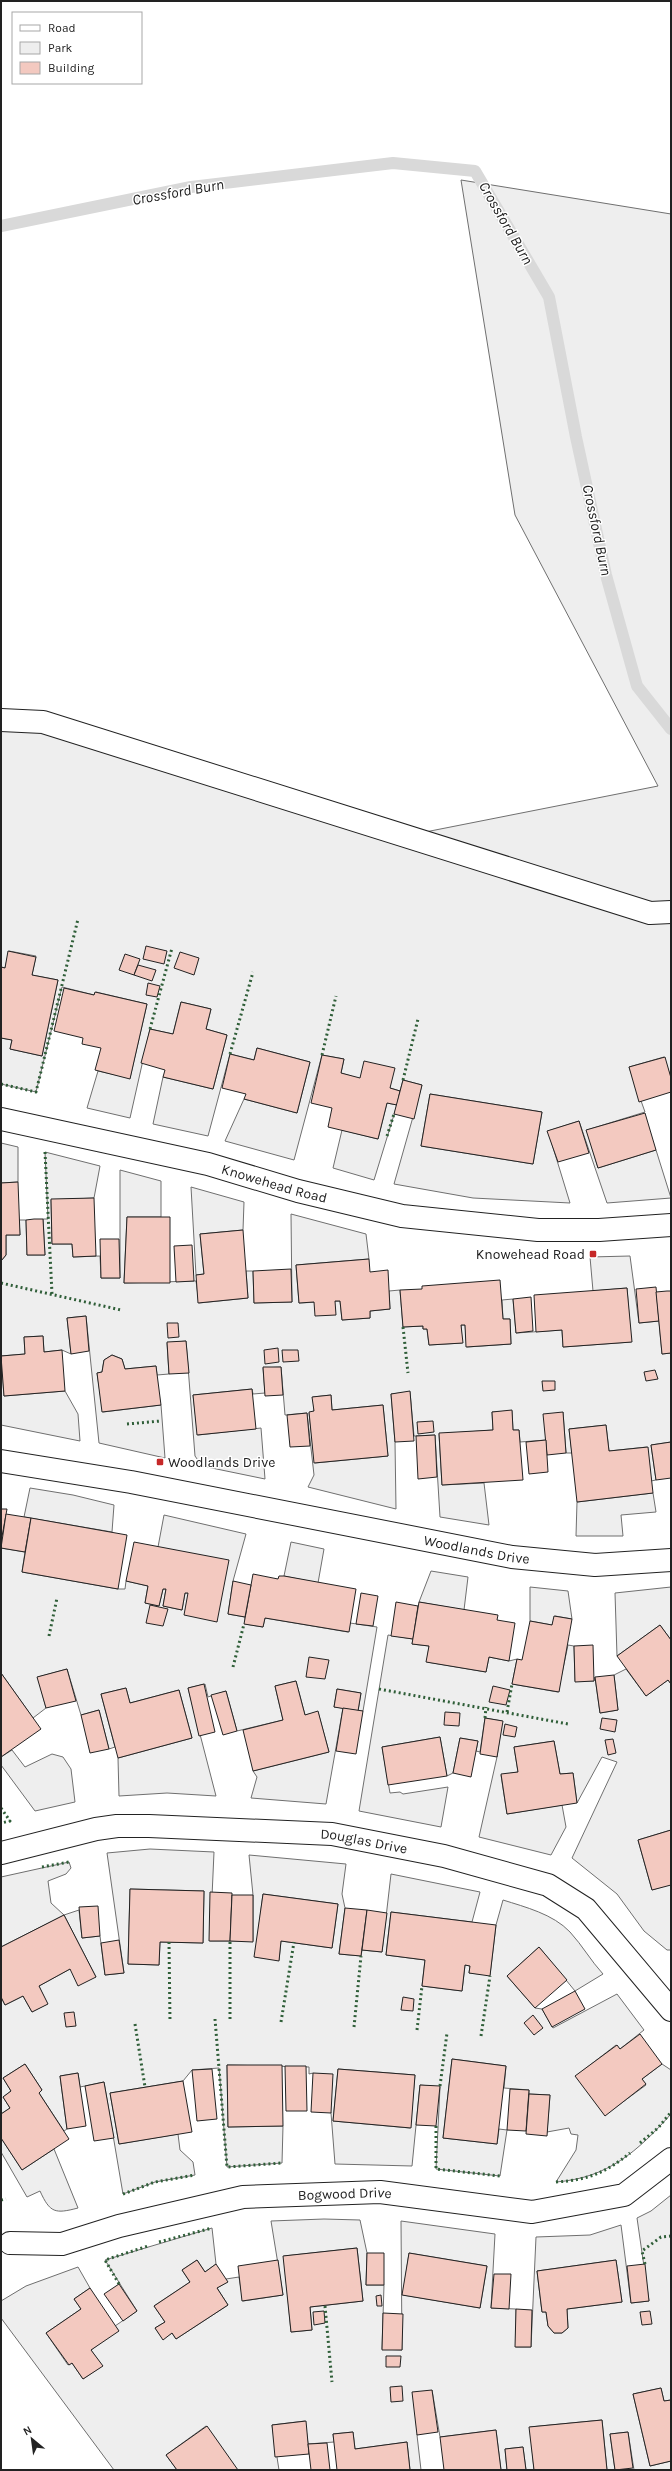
<svg xmlns="http://www.w3.org/2000/svg" width="672" height="2471" font-family="Karla,sans-serif">
<style>
.green{fill:#eee;stroke:#6f6f6f;fill-rule:evenodd}
.lines{fill:none;stroke-linecap:round;stroke-linejoin:round}
.stream{stroke:#d9d9d9;stroke-width:12}
.building{fill:#f3c9c0;stroke:#222}
.minor-casing{stroke:#222;stroke-width:24}
.minor{stroke:#fff;stroke-width:22}
.hedge{stroke:#2f5e38;stroke-width:3;stroke-dasharray:2 3;stroke-linecap:butt}
.poi-dot{fill:#c62828;stroke:#fff;stroke-width:1.5}
.labels{text-anchor:middle;stroke-width:3;stroke-linejoin:round;paint-order:stroke}
.street-label{font-size:14px;fill:#222;stroke:#fff}
.poi-label{font-size:14px;fill:#222;stroke:#fff;text-anchor:end}
.water-label{font-size:15px;font-style:italic;fill:#222;stroke:#fff}
</style>
<rect width="100%" height="100%" fill="#fff"/>
<g class="green">
<path d="M461 180 671 214V1078L664 1057 629 1067 645 1112 587 1130 598 1168 656 1150 671 1198 607 1203 579 1121 548 1131 570 1203 473 1198 394 1184 422 1085 403 1080 400 1091 341 1073 344 1059 322 1055 294 1160 225 1141 244 1099 297 1113 310 1062 257 1048 254 1060 230 1054 208 1136 153 1124 163 1077 213 1089 227 1035 206 1029 211 1009 181 1002 173 1034 150 1029 130 1118 87 1108 98 1071 130 1078 147 1004 96 992 94 995 62 987 36 1092 1 1084V1038L12 1040 10 1049 42 1056 58 980 32 975 36 956 9 951 5 968 1 967V720L405 836 658 786 515 515ZM430 1094 542 1112 533 1164 421 1146Z"/>
<path d="M387 1103 397 1105 374 1180 333 1168 342 1130 378 1139Z"/>
<path d="M1 1143 18 1147V1182L1 1183Z"/>
<path d="M45 1152 100 1166 94 1198 51 1200 52 1244H72L73 1257 100 1256 101 1278H120V1170L161 1181V1217H127L124 1283 196 1281 199 1303 248 1298 246 1271H253L254 1303 292 1302 291 1214 366 1234 369 1259 296 1265 299 1303 340 1301 342 1320 370 1318V1311L390 1309 389 1291 400 1290 403 1327 423 1326V1329H427L429 1345 462 1343 461 1325H465L467 1347 511 1344 510 1319H503L502 1300 513 1299 516 1333 562 1330 563 1347 631 1342 627 1288 593 1291 590 1257 630 1256 639 1323 659 1321 662 1354 671 1353V1442L651 1445 656 1480 651 1481 647 1447 609 1451 606 1425 569 1429 572 1453H566L563 1412 546 1440 520 1442 519 1430H513L512 1411 492 1412 493 1430 439 1434 442 1485 484 1483 489 1525 440 1517 435 1435 414 1436 410 1392 391 1394 395 1442 396 1509 308 1487 314 1475 307 1413 285 1415 281 1367 263 1368 265 1393 253 1394 252 1389 193 1395 198 1435 261 1428 265 1479 202 1466 195 1456 186 1341 167 1343 169 1374 157 1375 156 1366 125 1369 122 1359 112 1355 104 1360 102 1372 97 1373 103 1412 161 1405 165 1458 99 1443 86 1316 67 1318 71 1354 62 1350 44 1352 43 1336 24 1337 25 1354 1 1356 4 1396 65 1391 78 1414 80 1441 1 1425V1261L6 1255V1235H20L19 1220H26L27 1255H45L43 1219H48ZM331 1395 332 1410 383 1405 388 1456 315 1463 309 1413 314 1411 313 1397Z"/>
<path d="M191 1187 244 1202 243 1230 200 1234 204 1274 196 1275Z"/>
<path d="M30 1488 73 1495 114 1505 112 1532 24 1517Z"/>
<path d="M653 1493 656 1512 621 1515 623 1536H576L577 1502Z"/>
<path d="M164 1515 246 1534 233 1581 228 1614 245 1617V1624L263 1627 265 1618 348 1632 350 1623 377 1627 363 1711H358L361 1693 337 1689 334 1707 343 1708 326 1804 251 1798 257 1777 253 1771 329 1752 318 1712 305 1715 296 1681 275 1686 283 1720 237 1731 226 1691 208 1697 205 1684 188 1688 216 1796 167 1793 119 1796 118 1758 192 1738 179 1690 130 1703 126 1688 101 1694 115 1747 109 1749 99 1710 81 1715 67 1669 38 1677 46 1708 33 1718 1 1673V1548L25 1552 22 1572 118 1589H125L126 1581 148 1586 145 1603 159 1606 163 1589H166L163 1606 182 1610 185 1593H188L217 1622 158 1547Z"/>
<path d="M291 1542 324 1549 318 1583 284 1576Z"/>
<path d="M431 1571 468 1577 464 1610 419 1602Z"/>
<path d="M530 1587 568 1591 572 1619 555 1616 552 1625 530 1621Z"/>
<path d="M671 1587V1640L660 1625 617 1656 615 1593Z"/>
<path d="M388 1635 413 1639 412 1644 429 1646 427 1662 486 1672 489 1657 509 1661 517 1659 512 1684 558 1692 568 1645 574 1646 575 1681H594L595 1677 600 1713 618 1710 614 1675 626 1669 646 1696 668 1680 671 1684V1830L638 1840 652 1890 671 1884V1950H667L644 1931 617 1894 572 1858 617 1762 602 1757 577 1803 573 1773 560 1774 554 1741 514 1747 518 1772 501 1775 507 1814 562 1805 566 1827 551 1855 479 1837 497 1757 502 1721 485 1718 480 1752 476 1751 478 1741 460 1738 453 1773 447 1776 440 1737 382 1747 390 1793 400 1792 403 1794 448 1787 441 1827 359 1811Z"/>
<path d="M12 1750 25 1767 52 1754 63 1757 71 1769 75 1802 35 1811 1 1765V1757Z"/>
<path d="M150 1849 214 1852 210 1941H253V1895L249 1855 346 1864 342 1894 345 1908 339 1954 361 1956 362 1950 382 1952 391 1874 480 1892 472 1922 391 1912 386 1955 425 1960 422 1986 462 1991 465 1965 470 1966 469 1973 490 1975 496 1925 503 1900C525 1907 553 1914 570 1932 582 1945 591 1961 603 1974L575 1991 539 1947 507 1976 535 2008 542 2009 553 2028 617 1994 644 2030 620 2049 616 2045 576 2076 605 2115 646 2085 642 2079 662 2064 671 2070V2114C638 2151 608 2178 556 2182L576 2150 578 2135 571 2134 569 2128 547 2132 550 2095 529 2094V2090L504 2088 506 2066 452 2059 443 2138 497 2144 499 2129 507 2130 500 2176 436 2169 440 2087 420 2085 412 2166 335 2164 331 2113 313 2073 309 2074V2067L227 2065 228 2127 283 2126 282 2163 227 2167 219 2068 192 2070 183 2081 110 2093 119 2144 178 2134 180 2150 193 2162 195 2175 155 2182 123 2194 104 2082 80 2087 78 2073 60 2076 67 2129 64 2131 39 2093 42 2090 25 2064 3 2078 11 2091 3 2097 10 2108 1 2114V1997L5 2005 23 1996 32 2012 47 2004 39 1986 70 1969 96 1977 64 1915 1 1947V1877L69 1862 71 1868 66 1874 48 1881 51 1903 64 1915 79 1910 82 1938 100 1936 105 1975 124 1973 107 1853ZM130 1889 204 1891 203 1943 160 1942 159 1965 128 1964ZM263 1894 338 1904 332 1948 281 1941 279 1960 255 1957ZM338 2069 415 2075 410 2128 333 2121Z"/>
<path d="M1 2138 22 2170 54 2149 78 2208C55 2214 50 2213 40 2191L27 2197 1 2152Z"/>
<path d="M671 2195V2400L664 2401 661 2388 633 2394 650 2466 671 2461V2470H634L628 2432 610 2434 615 2470H607L602 2420 530 2427 534 2470H526L523 2447 505 2449 507 2470H501L496 2430 440 2437 432 2390 417 2435 421 2470H410L407 2442 355 2449 353 2432 333 2434 334 2442 308 2444 305 2421 272 2425 279 2470H237L206 2426 166 2455 177 2470H114L1 2318V2301L26 2286 78 2267 90 2288 74 2299 81 2309 46 2333 68 2365 72 2363 83 2379 102 2366 91 2350 118 2330 115 2326 137 2311 105 2260 212 2228 216 2264 205 2272 197 2260 182 2270 190 2282 154 2306 165 2322 155 2328 163 2339 172 2333 176 2339 228 2305 217 2288 227 2282 226 2279 239 2277 243 2301 283 2295 271 2221 324 2219 360 2220 367 2253 366 2285H384L382 2349 402 2350 401 2221 495 2234 491 2308 516 2309V2347H531L536 2237 590 2235 621 2225 631 2303 649 2301 637 2218 651 2211ZM357 2248 363 2301 310 2307 312 2330 291 2332 284 2256ZM409 2253 487 2266 480 2308 403 2295ZM616 2260 622 2302 567 2309 568 2328 562 2333H554L548 2326 546 2312H542L537 2271Z"/>
</g>
<g class="lines">
<path class="stream" d="M1 226 191 187 393 163 475 171 549 297 576 437 606 575 637 686 671 729"/>
</g>
<g class="building">
<path d="M146 946 167 951 164 964 143 959Z"/>
<path d="M8 951 36 957 32 975 58 980 42 1056 10 1049 12 1040 1 1038V967L5 968Z"/>
<path d="M180 952 199 958 194 975 174 968Z"/>
<path d="M125 954 140 959 134 975 119 970Z"/>
<path d="M138 965 156 970 152 981 134 975Z"/>
<path d="M148 983 160 986 157 997 146 995Z"/>
<path d="M64 988 94 995 95 992 147 1004 130 1079 95 1070 101 1048 82 1044 83 1038 54 1031Z"/>
<path d="M181 1002 211 1009 206 1029 227 1035 213 1089 163 1077 165 1070 141 1063 150 1029 173 1034Z"/>
<path d="M257 1048 310 1062 297 1113 244 1099 246 1094 222 1088 230 1054 254 1060Z"/>
<path d="M322 1055 344 1059 341 1073 360 1078 364 1061 395 1068 390 1088 400 1091 397 1105 387 1103 378 1139 328 1127 332 1108 311 1103Z"/>
<path d="M665 1057 671 1078V1092L639 1102 629 1067Z"/>
<path d="M403 1080 422 1085 414 1119 394 1114Z"/>
<path d="M430 1094 542 1112 533 1164 421 1146Z"/>
<path d="M645 1113 656 1150 598 1168 586 1130Z"/>
<path d="M579 1121 589 1153 558 1162 547 1131Z"/>
<path d="M18 1182 20 1235H6V1255L1 1261V1183Z"/>
<path d="M94 1198 96 1256 73 1257 72 1244H52L51 1199Z"/>
<path d="M127 1217H170V1283H124Z"/>
<path d="M34 1219H43L45 1255H27L26 1220Z"/>
<path d="M243 1230 248 1298 198 1303 196 1275 204 1274 200 1234Z"/>
<path d="M100 1239H119L120 1278H101Z"/>
<path d="M192 1245 194 1281 176 1282 174 1246Z"/>
<path d="M369 1259 370 1272 388 1270 390 1309 370 1311V1318L342 1320 340 1301H335L336 1315 315 1316 314 1302 299 1303 296 1265Z"/>
<path d="M291 1269 292 1302 254 1303 253 1271Z"/>
<path d="M500 1280 503 1319H510L511 1344 466 1347 465 1325H461L463 1343 429 1345 427 1329H423V1326L403 1327 400 1290 422 1289V1286Z"/>
<path d="M656 1287 659 1321 639 1323 636 1289Z"/>
<path d="M627 1288 632 1342 563 1347 562 1330 536 1332 534 1295Z"/>
<path d="M667 1291H671V1353L662 1354 656 1292Z"/>
<path d="M531 1297 533 1331 516 1333 513 1299Z"/>
<path d="M86 1316 89 1351 71 1354 67 1318Z"/>
<path d="M167 1323H178L179 1337 168 1338Z"/>
<path d="M43 1336 44 1352 62 1350 65 1391 4 1396 1 1356 25 1354 24 1337Z"/>
<path d="M186 1341 189 1373 169 1374 167 1342Z"/>
<path d="M278 1348 279 1362 265 1364 264 1350Z"/>
<path d="M282 1350H298L299 1361 283 1362Z"/>
<path d="M112 1355 122 1359 125 1369 156 1366 161 1405 102 1412 97 1373 102 1372 104 1360Z"/>
<path d="M263 1367H281L283 1395 265 1396Z"/>
<path d="M655 1370 658 1379 646 1381 644 1372Z"/>
<path d="M542 1381H555V1390L543 1391Z"/>
<path d="M252 1389 256 1429 197 1435 193 1395Z"/>
<path d="M410 1391 414 1441 395 1442 391 1394Z"/>
<path d="M331 1395 332 1410 383 1405 388 1456 314 1463 309 1412 314 1411 312 1397Z"/>
<path d="M512 1410 513 1430H519L523 1480 442 1485 439 1433 493 1430 492 1412Z"/>
<path d="M563 1412 566 1453 547 1455 543 1414Z"/>
<path d="M307 1413 310 1446 290 1447 287 1415Z"/>
<path d="M433 1421 434 1432 418 1434 417 1422Z"/>
<path d="M606 1425 609 1451 648 1447 653 1493 577 1502 569 1429Z"/>
<path d="M435 1435 437 1477 418 1479 416 1436Z"/>
<path d="M546 1440 548 1472 529 1474 526 1442Z"/>
<path d="M671 1442V1478L656 1480 651 1445Z"/>
<path d="M1 1509H7L1 1542Z"/>
<path d="M6 1514 31 1518 25 1552 1 1548Z"/>
<path d="M31 1518 127 1535 118 1589 22 1572Z"/>
<path d="M134 1542 229 1560 217 1622 184 1615 188 1593H185L182 1610 163 1606 166 1589H163L159 1606 145 1603 148 1586 126 1581Z"/>
<path d="M253 1574 278 1579 279 1576H284L356 1589 349 1632 265 1618 263 1627 244 1624Z"/>
<path d="M233 1581 251 1585 245 1617 228 1614Z"/>
<path d="M361 1593 378 1596 373 1626 356 1624Z"/>
<path d="M396 1602 418 1606 413 1639 391 1636Z"/>
<path d="M419 1602 498 1615 497 1620 515 1623 509 1661 489 1657 486 1672 426 1662 429 1646 412 1644Z"/>
<path d="M150 1605 168 1609 163 1626 146 1623Z"/>
<path d="M554 1616 572 1619 559 1692 512 1684 517 1659 522 1660 530 1621 552 1625Z"/>
<path d="M660 1625 671 1640V1684L668 1680 646 1696 617 1656Z"/>
<path d="M593 1645 594 1681 575 1682 574 1646Z"/>
<path d="M309 1657 329 1660 325 1679 306 1677Z"/>
<path d="M67 1669 76 1701 46 1708 37 1677Z"/>
<path d="M1 1673 41 1729 1 1757Z"/>
<path d="M614 1675 618 1710 600 1713 595 1677Z"/>
<path d="M296 1681 305 1715 318 1711 329 1752 253 1771 243 1730 283 1720 275 1686Z"/>
<path d="M204 1684 215 1732 199 1736 188 1688Z"/>
<path d="M493 1686 510 1690 506 1705 489 1702Z"/>
<path d="M126 1688 130 1703 179 1690 192 1738 118 1758 101 1694Z"/>
<path d="M337 1689 361 1693 358 1711 334 1707Z"/>
<path d="M226 1691 237 1731 223 1735 211 1695Z"/>
<path d="M343 1708 363 1711 356 1754 336 1751Z"/>
<path d="M99 1710 109 1749 90 1753 81 1715Z"/>
<path d="M445 1712 460 1713 459 1726 444 1725Z"/>
<path d="M485 1718 503 1721 497 1757 480 1754Z"/>
<path d="M602 1718 617 1720 615 1732 600 1729Z"/>
<path d="M505 1724 517 1727 515 1737 503 1735Z"/>
<path d="M440 1737 447 1776 388 1785 382 1747Z"/>
<path d="M460 1738 478 1741 471 1777 453 1773Z"/>
<path d="M613 1739 616 1753 608 1755 605 1740Z"/>
<path d="M554 1741 560 1774 573 1773 577 1803 507 1814 501 1774 518 1772 514 1747Z"/>
<path d="M671 1830V1885L652 1890 638 1840Z"/>
<path d="M130 1889 204 1891 203 1943 160 1942 159 1965 128 1964Z"/>
<path d="M210 1892 232 1893 230 1941H209Z"/>
<path d="M263 1894 338 1904 332 1948 281 1941 279 1961 254 1957Z"/>
<path d="M232 1895H253V1942L230 1941Z"/>
<path d="M98 1906 100 1936 82 1938 79 1907Z"/>
<path d="M345 1908 367 1910 361 1956 339 1954Z"/>
<path d="M367 1910 387 1913 382 1952 362 1950Z"/>
<path d="M391 1912 496 1925 490 1976 469 1973 470 1966 465 1965 462 1991 422 1986 425 1960 386 1955Z"/>
<path d="M64 1915 96 1977 78 1986 70 1969 39 1986 48 2004 32 2012 23 1996 5 2005 1 1997V1947Z"/>
<path d="M119 1940 124 1973 105 1975 101 1943Z"/>
<path d="M539 1947 567 1980 535 2008 507 1976Z"/>
<path d="M575 1991 585 2009 552 2027 542 2009Z"/>
<path d="M403 1997 414 1999 413 2011 401 2010Z"/>
<path d="M74 2012 76 2026 66 2027 64 2013Z"/>
<path d="M533 2015 543 2028 534 2035 524 2023Z"/>
<path d="M640 2034 662 2064 642 2079 646 2084 605 2116 575 2076 617 2045 620 2049Z"/>
<path d="M452 2059 506 2066 497 2144 443 2138Z"/>
<path d="M25 2064 42 2090 39 2093 69 2139 22 2170 1 2138V2114L10 2108 3 2097 11 2091 3 2078Z"/>
<path d="M227 2065H282L283 2126 228 2127Z"/>
<path d="M285 2066H306L307 2111H286Z"/>
<path d="M212 2069 217 2119 197 2121 192 2070Z"/>
<path d="M338 2069 415 2075 411 2128 333 2121Z"/>
<path d="M78 2073 86 2126 67 2129 60 2076Z"/>
<path d="M313 2073 333 2074 331 2113 311 2112Z"/>
<path d="M183 2081 192 2132 119 2144 110 2093Z"/>
<path d="M104 2082 114 2138 94 2141 85 2086Z"/>
<path d="M420 2085 440 2086 436 2126 416 2125Z"/>
<path d="M510 2089 529 2090 526 2131 507 2130Z"/>
<path d="M529 2094 550 2095 547 2136 526 2134Z"/>
<path d="M357 2248 363 2301 310 2307 312 2330 291 2332 283 2256Z"/>
<path d="M367 2253H384V2285H366Z"/>
<path d="M409 2253 487 2266 480 2308 402 2295Z"/>
<path d="M197 2260 205 2272 216 2264 228 2282 217 2288 228 2305 176 2339 172 2333 163 2340 155 2328 165 2322 154 2306 190 2282 182 2270Z"/>
<path d="M278 2260 283 2295 242 2301 238 2266Z"/>
<path d="M616 2260 622 2302 567 2309 568 2328 562 2333H554L548 2326 546 2312H542L537 2271Z"/>
<path d="M645 2264 649 2301 631 2303 627 2266Z"/>
<path d="M494 2274H511L509 2309 491 2308Z"/>
<path d="M119 2284 137 2311 123 2321 104 2294Z"/>
<path d="M90 2288 119 2331 91 2350 103 2366 83 2379 72 2363 69 2365 46 2333 81 2309 74 2299Z"/>
<path d="M381 2295 382 2306H377L376 2296Z"/>
<path d="M516 2309 532 2310 531 2347H515Z"/>
<path d="M324 2311 325 2323 314 2325 313 2312Z"/>
<path d="M650 2311 652 2324 642 2325 640 2312Z"/>
<path d="M383 2313 403 2314 402 2350H382Z"/>
<path d="M386 2356H401L400 2367H386Z"/>
<path d="M402 2386 403 2401 391 2402 390 2387Z"/>
<path d="M661 2388 664 2401 671 2400V2461L650 2466 633 2394Z"/>
<path d="M432 2390 438 2432 417 2435 412 2392Z"/>
<path d="M602 2420 607 2470H534L529 2427Z"/>
<path d="M306 2421 309 2454 275 2457 272 2425Z"/>
<path d="M207 2426 238 2470H177L166 2455Z"/>
<path d="M496 2430 501 2470H444L440 2437Z"/>
<path d="M353 2432 355 2449 407 2442 410 2470H337L333 2434Z"/>
<path d="M628 2432 633 2468 615 2470 610 2434Z"/>
<path d="M327 2443 330 2470H311L308 2444Z"/>
<path d="M523 2447 526 2470H507L505 2449Z"/>
</g>
<g class="lines">
<defs>
<g id="minor">
<path d="M1 720 43 722 650 913 671 912"/>
<path id="s1" d="M1 1119 208 1164 298 1191 402 1216 538 1230H599L671 1225"/>
<path id="s2" d="M1 1461 131 1482 512 1557 595 1565 671 1560"/>
<path id="s3" d="M1 1853 96 1829 117 1826H149L332 1834 444 1856 548 1885 586 1909 671 2010"/>
<path id="s4" d="M10 2243 62 2244 119 2226 243 2197 380 2192 532 2212 624 2195 671 2159"/>
</g>
</defs>
<use href="#minor" class="minor-casing"/>
<use href="#minor" class="minor"/>
<g class="hedge">
<path d="M150 1029 172 948"/>
<path d="M230 1054 253 972"/>
<path d="M322 1055 336 996"/>
<path d="M403 1080 418 1019"/>
<path d="M1 1084 36 1092 78 919"/>
<path d="M387 1136 394 1114"/>
<path d="M45 1152 52 1294"/>
<path d="M1 1283 121 1310"/>
<path d="M403 1327 408 1373"/>
<path d="M127 1424 161 1421"/>
<path d="M49 1636 57 1598"/>
<path d="M233 1667 244 1624"/>
<path d="M379 1689 568 1724"/>
<path d="M507 1712 512 1684"/>
<path d="M485 1718 486 1707"/>
<path d="M1 1808 10 1821 1 1823"/>
<path d="M42 1867 69 1862"/>
<path d="M169 1942 170 2022"/>
<path d="M215 2019 227 2167 282 2163"/>
<path d="M230 2019V1941"/>
<path d="M281 2022 294 1942"/>
<path d="M135 2024 145 2087"/>
<path d="M354 2027 361 1956"/>
<path d="M417 2030 422 1986"/>
<path d="M481 2036 490 1976"/>
<path d="M440 2086 447 2033"/>
<path d="M436 2126V2169L500 2176"/>
<path d="M640 2143 658 2128 671 2112"/>
<path d="M556 2182C588 2180 605 2173 630 2153"/>
<path d="M123 2194 155 2182 195 2175"/>
<path d="M1 2200 6 2199"/>
<path d="M159 2242 212 2228"/>
<path d="M645 2264 642 2251 661 2237 671 2236"/>
<path d="M119 2284 105 2260 148 2246"/>
<path d="M325 2306 332 2382"/>
</g>
</g>
<g class="poi-dot">
<rect x="589" y="1250" width="8" height="8" rx="2"/>
<rect x="156" y="1458" width="8" height="8" rx="2"/>
</g>
<g class="labels">
<g class="street-label">
<text dy="5" stroke="none"><textPath href="#s1" startOffset="281">Knowehead Road</textPath></text>
<text dy="5" stroke="none"><textPath href="#s2" startOffset="484">Woodlands Drive</textPath></text>
<text dy="5" stroke="none"><textPath href="#s3" startOffset="367">Douglas Drive</textPath></text>
<text dy="5" stroke="none"><textPath href="#s4" startOffset="341">Bogwood Drive</textPath></text>
</g>
<g class="poi-label">
<text x="585" y="1259">Knowehead Road</text>
<text x="168" y="1467" text-anchor="start">Woodlands Drive</text>
</g>
<g class="water-label">
<text transform="translate(178 192) rotate(-10)" y="5">Crossford Burn</text>
<text transform="translate(506 223) rotate(60)" y="5">Crossford Burn</text>
<text transform="translate(597 530) rotate(78)" y="5">Crossford Burn</text>
</g>
</g>
<rect width="672" height="2471" fill="none" stroke="#222222" stroke-width="4"/>
<rect x="12" y="12" width="130" height="72" fill="#ffffff" stroke="#a7a7a7"/>
<rect x="20" y="25" width="20" height="6" fill="#ffffff" stroke="#a7a7a7"/>
<text x="48" y="32" font-size="12" fill="#222222">Road</text>
<rect x="20" y="42" width="20" height="12" fill="#eeeeee" stroke="#a7a7a7"/>
<text x="48" y="52" font-size="12" fill="#222222">Park</text>
<rect x="20" y="62" width="20" height="12" fill="#f3c9c0" stroke="#a7a7a7"/>
<text x="48" y="72" font-size="12" fill="#222222">Building</text>
<g transform="translate(32 2439) rotate(331)" stroke="#ffffff" stroke-width="3" paint-order="stroke">
<path d="M0-3L7 15L0 10L-7 15Z" fill="#222222"/>
<text y="-6" font-size="11" font-weight="bold" text-anchor="middle" fill="#222222">N</text>
</g>
</svg>
